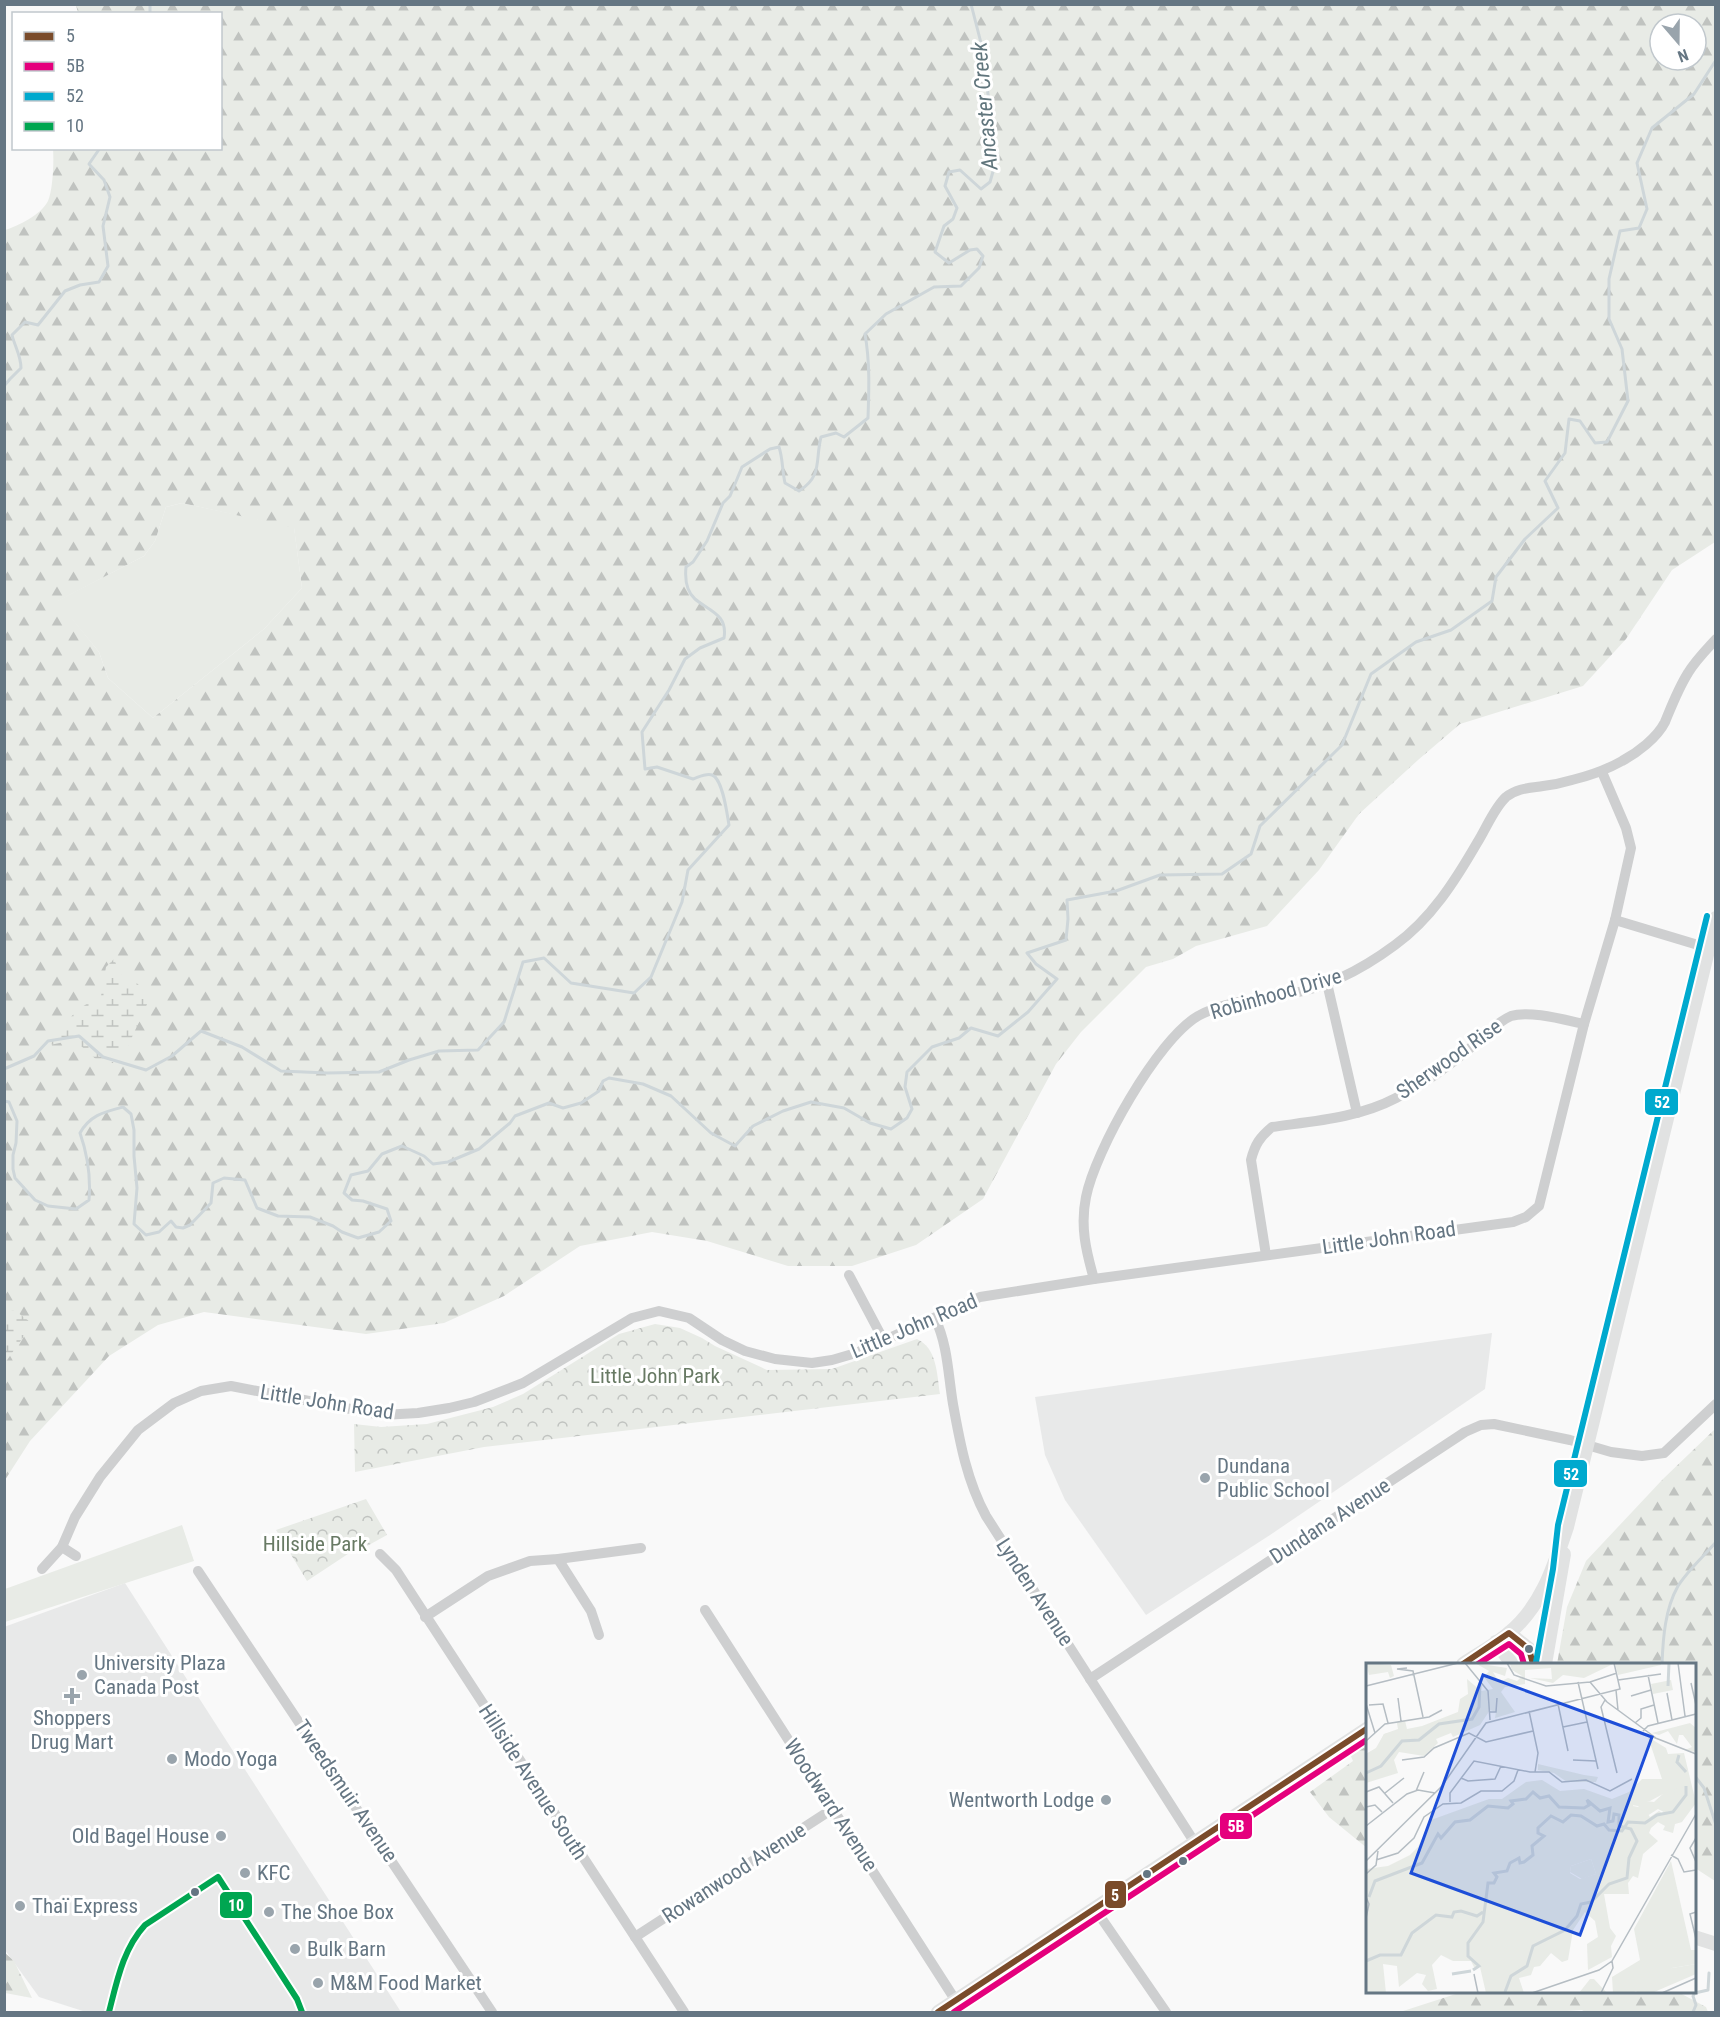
<svg xmlns="http://www.w3.org/2000/svg" width="1720" height="2017" font-family="'Roboto Condensed',sans-serif">
<style>
.built{fill:#e8e9e9}
.grass{fill:#e8ebe6}
.forest{fill:url(#forest-firs);fill-rule:evenodd}
.wetland{fill:url(#wetland-marsh)}
.park{fill:url(#park-crowns)}
.lines{fill:none;stroke-linecap:round;stroke-linejoin:round}
.stream{stroke:#ced6d9;stroke-width:3}
.street{stroke:#cecfd0;stroke-width:10}
.secondary{stroke:#e1e2e2;stroke-width:14}
.bus-1-casing{stroke:#fff;stroke-width:10}
.bus-2-casing{stroke:#fff;stroke-width:10}
.bus-3-casing{stroke:#fff;stroke-width:10}
.bus-4-casing{stroke:#fff;stroke-width:10}
.bus-1{stroke:#7a4b2a;stroke-width:6}
.bus-2{stroke:#e5007d;stroke-width:6}
.bus-3{stroke:#00a9ce;stroke-width:6}
.bus-4{stroke:#00a651;stroke-width:6}
.poi-dot{fill:#99a4ac;stroke:#fff;stroke-width:2}
.bus-dot{fill:#657683;stroke:#fff;stroke-width:2}
.labels{text-anchor:middle;stroke-width:6;stroke-linejoin:round;paint-order:stroke}
.street-label{font-size:21px;fill:#657683;stroke:#fff}
.park-label{font-size:21px;fill:#687a64;stroke:#fff}
.poi-label{font-size:21px;fill:#657683;stroke:#fff;text-anchor:start}
.water-label{font-size:22px;font-style:italic;fill:#60757c;stroke:#fff}
.inset-river{fill:none;stroke:#ced6d9;stroke-width:3}
.inset-road{fill:none;stroke:#b5bdc3;stroke-width:1.5}
.view{fill:#1d4ed8;fill-opacity:0.15;stroke:#1d4ed8;stroke-width:3}
.inset-edge{fill:none;stroke:#657683;stroke-width:3}
.line-badge{stroke:#fff;stroke-width:2}
.badge-label{font-size:16px;text-anchor:middle;font-weight:bold;fill:#fff}
</style>
<defs>
<pattern id="forest-firs" width="22" height="20" patternUnits="userSpaceOnUse" patternTransform="scale(1.5)"><rect width="22" height="20" fill="#e8ebe6"/><path d="M5 1l3.5 6h-7zM16 11l3.5 6h-7z" fill="#c0c3c0"/></pattern>
<pattern id="wetland-marsh" width="20" height="14" patternUnits="userSpaceOnUse" patternTransform="scale(1.5)"><rect width="20" height="14" fill="#e8ebe6"/><path d="M1 5h8M5 5V1M11 12h8M15 12V8" fill="none" stroke="#c0c3c0"/></pattern>
<pattern id="park-crowns" width="20" height="18" patternUnits="userSpaceOnUse" patternTransform="scale(1.5)"><rect width="20" height="18" fill="#e8ebe6"/><path d="M2 6a3 3 0 1 1 6 0M12 15a3 3 0 1 1 6 0" fill="none" stroke="#c0c3c0"/></pattern>
</defs>
<rect width="100%" height="100%" fill="#f9f9f9"/>
<g class="built">
<path d="M1492 1333 1485 1389 1273 1533 1146 1615 1065 1500 1045 1455 1035 1397Z"/>
<path d="M125 1583 401 2012H86L39 1997 5 1950 4 1627Z"/>
</g>
<g class="grass">
<path d="M182 503 294 527 302 588 264 629 153 718 108 678 99 652 57 601 144 556 155 541 166 507Z"/>
<path d="M182 1525 194 1561 5 1622V1589Z"/>
</g>
<g class="forest">
<path d="M76 5H1715V542L1672 570 1626 639 1583 686 1460 724 1418 760 1359 814 1319 870 1267 926 1196 946 1173 959 1146 967 1081 1032 1056 1064 983 1199 916 1245 852 1266H788L707 1241 652 1232 580 1246 504 1296 444 1323 366 1334 204 1312 158 1325 109 1356 30 1441 5 1480V230C18 226 41 215 48 201 53 190 54 161 53 149L220 148V14L78 13ZM1660 24H1696V60H1660ZM182 503 294 528 302 588 264 629 153 718 108 678 99 652 58 601 144 556 155 541 166 507Z"/>
<path d="M1715 1429V1881L1695 1868 1694 1664H1557L1567 1607 1586 1561 1663 1479Z"/>
<path d="M1367 1736V1848L1329 1817 1310 1792 1353 1761 1347 1747Z"/>
<path d="M4 1952 14 1961 32 1998 5 1993Z"/>
<path d="M1462 1992H1678L1706 2007 1708 2012H1585L1582 2010 1552 2012H1400Z"/>
</g>
<g class="wetland">
<path d="M114 959 120 974 138 984 148 1002 127 1048 113 1063 99 1062 80 1045 69 1041 50 1045C66 1021 74 1009 101 996L106 967Z"/>
<path d="M14 1310 29 1321 31 1326 5 1363V1313Z"/>
</g>
<g class="park">
<path d="M655 1324 680 1328 702 1338 715 1346 767 1370 832 1369 917 1339C937 1348 937 1374 940 1394L484 1447 355 1472 354 1424 381 1427 427 1424 493 1407 523 1394 619 1334Z"/>
<path d="M366 1499 387 1535 367 1546H360L307 1581 276 1530Z"/>
</g>
<g class="lines">
<g class="stream">
<path d="M150 14V4"/>
<path d="M4 386 10 379 21 368C21 356 15 347 12 335L25 322 38 325 65 291 80 285 99 282 108 266 103 226 110 197 104 180 89 164 100 148"/>
<path d="M4 1069 34 1056 48 1041 79 1036 103 1057 146 1070 172 1056 201 1031 242 1047 281 1071 327 1073 379 1072 409 1060 439 1051 478 1050 504 1022 523 962 544 958 571 983 634 993 651 977 682 902 688 870 729 825C727 814 723 779 712 775 706 773 699 777 693 779L657 767 645 769 642 732 669 690 685 659 700 648 724 638C728 614 709 611 695 599 686 591 685 577 686 567L693 562 707 541 723 503 730 496 742 467 770 449 779 447C783 459 782 470 785 483L799 491C823 476 815 460 821 437L836 433 844 437 868 418C869 390 870 362 865 334L886 314 934 287 961 286 979 268 983 256 977 249 970 250 949 263 935 252 944 226 953 219 957 208 945 186 949 172 960 170 981 189 990 182 994 168 991 116 981 43 971 4"/>
<path d="M4 1101 9 1102 17 1121 16 1143 13 1155V1169L15 1178 35 1200 48 1206 76 1209 89 1200C91 1176 88 1156 80 1133 90 1115 104 1112 123 1107L131 1114 134 1130V1156L137 1188 134 1224 146 1235 159 1232 171 1221 176 1227 183 1228 190 1225 211 1203 213 1183 224 1178 245 1180 257 1208 278 1216 310 1217 333 1226 342 1232 358 1238 379 1232 391 1221 387 1209 363 1201 352 1200 344 1193 351 1175 368 1171 382 1154 402 1146 424 1156 433 1164 448 1162 479 1149 510 1123 515 1116 549 1103 563 1108 581 1103 599 1091 603 1081 609 1078 643 1084 671 1096 711 1133 735 1146 753 1126 783 1111 811 1102 844 1108 870 1123 891 1129 907 1118 912 1109 905 1087 907 1072 932 1047 959 1038 971 1028 998 1036 1028 1012 1057 979 1036 964 1027 953 1066 940 1068 919 1067 900 1116 891 1160 875 1222 874 1251 854 1260 826 1342 745 1371 674 1416 642 1451 630 1492 601 1496 577 1525 539 1558 508 1545 481 1565 453 1569 419 1580 421 1595 443 1607 442 1628 401 1622 349 1609 319V279L1620 231 1639 228 1647 209 1637 163 1652 128 1694 94 1716 60"/>
<path d="M1662 1664C1663 1638 1665 1609 1678 1586 1688 1570 1704 1556 1716 1542"/>
<path d="M1694 1775 1704 1788 1716 1825"/>
<path d="M1693 2012 1696 2005 1693 1996 1695 1993 1708 1990 1709 1973"/>
</g>
<g class="street">
<path d="M1615 920 1708 948"/>
<path d="M1327 983 1357 1113"/>
<path d="M1266 1255 1251 1160C1255 1144 1260 1137 1272 1127 1314 1121 1358 1118 1396 1098 1424 1084 1452 1064 1475 1044 1487 1034 1497 1022 1511 1016 1529 1010 1565 1020 1584 1024"/>
<path d="M849 1275 884 1341"/>
<path d="M1094 1279C1086 1251 1080 1226 1086 1197 1095 1151 1157 1040 1198 1016 1225 1001 1259 999 1288 994 1327 988 1364 968 1395 945 1431 919 1455 881 1477 843 1486 829 1494 808 1506 797 1517 788 1530 788 1543 786 1552 785 1562 783 1572 780 1589 776 1606 770 1622 761 1637 753 1657 738 1665 722 1672 705 1678 689 1688 673 1695 661 1706 650 1716 639"/>
<path d="M935 1318C948 1346 948 1374 953 1404 960 1443 967 1481 986 1516L1195 1843"/>
<path d="M62 1547 76 1556"/>
<path d="M380 1554 396 1570 684 2012"/>
<path d="M558 1559 591 1611 599 1635"/>
<path d="M42 1569 62 1547 75 1517 100 1477 138 1430 174 1403 201 1391 231 1386 382 1415 418 1413 449 1408 474 1402 523 1383 632 1318 659 1311 689 1318 722 1340 745 1351 775 1359 812 1363 832 1360 856 1353 980 1297 1094 1279 1513 1222 1526 1217 1539 1206 1584 1024 1615 920 1631 848 1626 828 1602 772"/>
<path d="M198 1571 492 2012"/>
<path d="M705 1610 956 2001"/>
<path d="M425 1617 488 1576 530 1561 558 1559 641 1548"/>
<path d="M1090 1679 1465 1432 1481 1425 1494 1424 1570 1440 1611 1452 1642 1456 1664 1453 1716 1404"/>
<path d="M1095 1909 1166 2012"/>
<path d="M635 1937 834 1808"/>
</g>
<g class="secondary">
<path d="M1509 1633 1529 1649 1533 1664"/>
<path d="M1496 1642 1512 1664"/>
<path d="M1463 1664C1478 1654 1495 1645 1509 1633 1542 1606 1554 1566 1567 1527L1716 918"/>
<path d="M1545 1664 1564 1554"/>
<path d="M1694 1937 1716 1944"/>
<path d="M938 2012 1368 1728"/>
</g>
<defs>
<g id="bus-1">
<path d="M1463 1664 1509 1633 1529 1649 1533 1664"/>
<path d="M938 2012 1368 1728"/>
</g>
<g id="bus-2">
<path d="M1478 1664 1509 1644 1521 1654 1524 1664"/>
<path d="M954 2012 1368 1739"/>
</g>
<path id="bus-3" d="M1536 1662 1553 1569 1558 1525 1707 916"/>
<path id="bus-4" d="M109 2012C117 1981 123 1949 145 1925L218 1877 297 1999 302 2012"/>
</defs>
<use href="#bus-1" class="bus-1-casing"/>
<use href="#bus-2" class="bus-2-casing"/>
<use href="#bus-3" class="bus-3-casing"/>
<use href="#bus-4" class="bus-4-casing"/>
<use href="#bus-1" class="bus-1"/>
<use href="#bus-2" class="bus-2"/>
<use href="#bus-3" class="bus-3"/>
<use href="#bus-4" class="bus-4"/>
</g>
<g class="poi-dot">
<circle cx="1205" cy="1478" r="6"/>
<circle cx="82" cy="1675" r="6"/>
<path d="M69 1687h6v6h6v6h-6v6h-6v-6h-6v-6h6z"/>
<circle cx="172" cy="1759" r="6"/>
<circle cx="1106" cy="1800" r="6"/>
<circle cx="221" cy="1836" r="6"/>
<circle cx="245" cy="1873" r="6"/>
<circle cx="20" cy="1906" r="6"/>
<circle cx="269" cy="1912" r="6"/>
<circle cx="295" cy="1949" r="6"/>
<circle cx="318" cy="1983" r="6"/>
</g>
<g class="bus-dot">
<circle cx="1529" cy="1649" r="5"/>
<circle cx="1183" cy="1861" r="5"/>
<circle cx="1147" cy="1874" r="5"/>
<circle cx="195" cy="1892" r="5"/>
</g>
<g class="labels">
<g class="street-label">
<text transform="translate(1276 994) rotate(-16)" y="7">Robinhood Drive</text>
<text transform="translate(1449 1059) rotate(-35)" y="7">Sherwood Rise</text>
<text transform="translate(1389 1238) rotate(-8)" y="7">Little John Road</text>
<text transform="translate(914 1326) rotate(-23)" y="7">Little John Road</text>
<text transform="translate(327 1402) rotate(9)" y="7">Little John Road</text>
<text transform="translate(1330 1521) rotate(-33)" y="7">Dundana Avenue</text>
<text transform="translate(1035 1592) rotate(57)" y="7">Lynden Avenue</text>
<text transform="translate(533 1782) rotate(57)" y="7">Hillside Avenue South</text>
<text transform="translate(346 1791) rotate(56)" y="7">Tweedsmuir Avenue</text>
<text transform="translate(831 1805) rotate(57)" y="7">Woodward Avenue</text>
<text transform="translate(734 1873) rotate(-33)" y="7">Rowanwood Avenue</text>
</g>
<g class="park-label">
<text x="655" y="1383">Little John Park</text>
<text x="315" y="1551">Hillside Park</text>
</g>
<g class="poi-label">
<text x="1217" y="1473">Dundana<tspan x="1217" dy="24">Public School</tspan></text>
<text x="94" y="1670">University Plaza<tspan x="94" dy="24">Canada Post</tspan></text>
<text x="72" y="1725" text-anchor="middle">Shoppers<tspan x="72" dy="24">Drug Mart</tspan></text>
<text x="184" y="1766">Modo Yoga</text>
<text x="1094" y="1807" text-anchor="end">Wentworth Lodge</text>
<text x="209" y="1843" text-anchor="end">Old Bagel House</text>
<text x="257" y="1880">KFC</text>
<text x="32" y="1913">Thaï Express</text>
<text x="281" y="1919">The Shoe Box</text>
<text x="307" y="1956">Bulk Barn</text>
<text x="330" y="1990">M&amp;M Food Market</text>
</g>
<g class="water-label">
<text transform="translate(984 106) rotate(-95)" y="8">Ancaster Creek</text>
</g>
</g>
<g transform="translate(1366 1663)">
<rect width="330" height="330" fill="#f9f9f9"/>
<path d="M225 196 230 211 216 216 204 209 205 203Z" fill="#e8ebe6"/>
<path d="M0 0 25 2 28 13 24 15 22 9 3 12ZM109 0 141 5 139 13 127 9 133 19 142 15 151 18 156 13 146 7 144 1 148 0H249L218 15 197 12 187 20 164 15 186 16 185 5 159 7V21L139 24 135 29 149 49 129 55 130 49 124 47 114 62 87 74 85 70 70 76 72 80 58 93 33 89 28 97 32 110 0 120V91L10 85 18 71 32 66 31 60 39 58 41 66 56 63 92 49 94 36 102 31 101 16 115 28 127 26 118 14 123 8ZM324 60 330 65V89L319 87 326 84 317 72H313L311 81 302 68 293 72 286 70ZM282 74 300 85 302 91 318 90 330 140 316 159 309 161 307 170 297 167 299 163 292 159 285 165 283 170 292 178 277 191 272 215 267 213 262 220 263 231H238L244 265 250 273 245 283 246 294 222 307 221 281 232 274 229 258 219 249 207 267 202 297 196 299 185 290 174 303 168 304 165 312 153 315 158 330H120L114 304H108L105 298H87L75 292 66 302 71 326 62 328 56 321 60 312 51 310 33 324 31 303 17 301 20 330H0V206L22 203 44 192 52 184 65 157 123 136H136L160 119 176 117 194 128 218 126 246 136 263 129 276 116H296ZM297 131 303 142 296 150 293 148 284 154 277 145 267 143V139L284 138ZM225 196 230 211 214 216 204 210 205 203ZM330 301V311L286 330H272L266 324 306 305ZM224 316H228L241 330H213Z" fill="#e8ebe6" fill-rule="evenodd"/>
<path d="M318 124V130L298 149 292 146 281 153 272 143 259 141 265 136 288 139 300 128 305 127 308 132 309 126Z" fill="#e8ebe6"/>
<path d="M249 0H295V2L252 12ZM305 198 325 287H330V301L306 305 302 313 266 330H247L246 314 274 297 268 266Z" fill="#e8ebe6"/>
<path d="M305 17 307 27 287 31 285 21ZM39 58 41 84 26 91 27 108 0 115V91L11 85 18 71 33 67 31 59ZM172 101 218 112 232 114 230 119H201L188 110 172 107Z" fill="#e8ebe6"/>
<path class="inset-river" d="M302 23 303 0M313 92 311 99 320 109M0 110 15 103 36 78 53 77 73 61 106 56 113 44 114 22M3 234 9 218 56 200 72 171 75 175 89 159 104 157 122 143 142 145 147 141 145 138 160 136 167 129 174 135 183 133 193 144 218 145 223 142 221 137 234 148 244 145 242 159 247 158 248 151 253 152V163L265 166 271 178 263 195 261 215 243 221 225 239 215 241 211 253 199 267 167 283 161 303 145 313 139 329M0 298 14 292H35L46 270 70 252 86 254 88 249 95 248 111 253 117 249M107 307 113 303 102 293V280L117 259 122 220H128L131 214 128 210 141 208 144 200 153 195 154 200 158 199 167 192 166 183 178 173 172 170V165L185 153 197 159 205 152 215 153 231 163 238 161 243 167 256 168 262 159 279 160 291 152 307 149 320 132V123M86 311 105 308"/>
<path class="inset-road" d="M99 0 122 28 124 57M141 0 148 12 180 23 224 19 241 39 290 75M312 0 319 53M41 5 31 6 47 8 57 54M282 12 292 60M252 17 295 11M212 19 232 106M224 19 251 10M325 20 330 42M0 23 92 0M250 27 252 47M301 30 306 57M265 33 285 27M32 35 35 58M239 37 235 44 251 110M0 41 9 70M192 41 202 88M3 42 17 41 22 60M163 48 172 90 169 109M124 49H130L131 35M269 60 275 55V46L288 42M197 64 221 59M277 68 282 63 330 51M287 74 330 91M0 78 19 61 63 54 76 47M36 97 58 94 68 85 103 70 120 79 167 68M207 97 230 98M95 115 102 118 129 116 135 103M50 128 58 109M0 129 13 124 27 140M19 130 38 115M84 139V130L108 98 164 109H183L196 119 220 117 244 128 266 116M0 144 9 142 16 149M0 163 41 131 52 127 69 130M330 175 324 185 330 199M305 192 312 196 318 209 330 207M10 197 32 190 48 175 58 154 77 141 95 140 115 128H136L148 118 152 107M0 198 76 123 120 60 254 26 248 0M0 211 10 202 12 188M0 234 3 241 0 255M330 249 324 251 330 276M108 311 112 330M166 330 233 307 246 298 330 151M235 330 247 305 246 298M296 330 330 315"/>
<path class="view" d="M117 12 286 74 214 272 45 210Z"/>
<rect width="330" height="330" class="inset-edge"/>
</g>
<g class="line-badge">
<rect x="1644" y="1088" width="35" height="28" rx="6" fill="#00a9ce"/>
<rect x="1553" y="1459" width="35" height="29" rx="6" fill="#00a9ce"/>
<rect x="1219" y="1812" width="34" height="28" rx="6" fill="#e5007d"/>
<rect x="1104" y="1880" width="23" height="29" rx="6" fill="#7a4b2a"/>
<rect x="219" y="1891" width="34" height="28" rx="6" fill="#00a651"/>
</g>
<g class="badge-label">
<text x="1662" y="1108">52</text>
<text x="1571" y="1480">52</text>
<text x="1236" y="1832">5B</text>
<text x="1115" y="1901">5</text>
<text x="236" y="1911">10</text>
</g>
<rect width="1720" height="2017" fill="none" stroke="#657683" stroke-width="12"/>
<rect x="12" y="12" width="210" height="138" fill="#ffffff" stroke="#c1c8cd" stroke-width="1.5"/>
<rect x="24" y="32" width="30" height="9" fill="#7a4b2a" stroke="#c1c8cd" stroke-width="1.5"/>
<text x="66" y="42" font-size="18" fill="#657683">5</text>
<rect x="24" y="62" width="30" height="9" fill="#e5007d" stroke="#c1c8cd" stroke-width="1.5"/>
<text x="66" y="72" font-size="18" fill="#657683">5B</text>
<rect x="24" y="92" width="30" height="9" fill="#00a9ce" stroke="#c1c8cd" stroke-width="1.5"/>
<text x="66" y="102" font-size="18" fill="#657683">52</text>
<rect x="24" y="122" width="30" height="9" fill="#00a651" stroke="#c1c8cd" stroke-width="1.5"/>
<text x="66" y="132" font-size="18" fill="#657683">10</text>
<g transform="translate(1678 42) rotate(160)"><circle r="28" fill="#ffffff" stroke="#c1c8cd" stroke-width="1.5"/>
<path d="M0-4.5L10 22L0 15L-10 22Z" fill="#99a4ac"/>
<text y="-9" font-size="16" font-weight="bold" text-anchor="middle" fill="#657683">N</text>
</g>
</svg>
